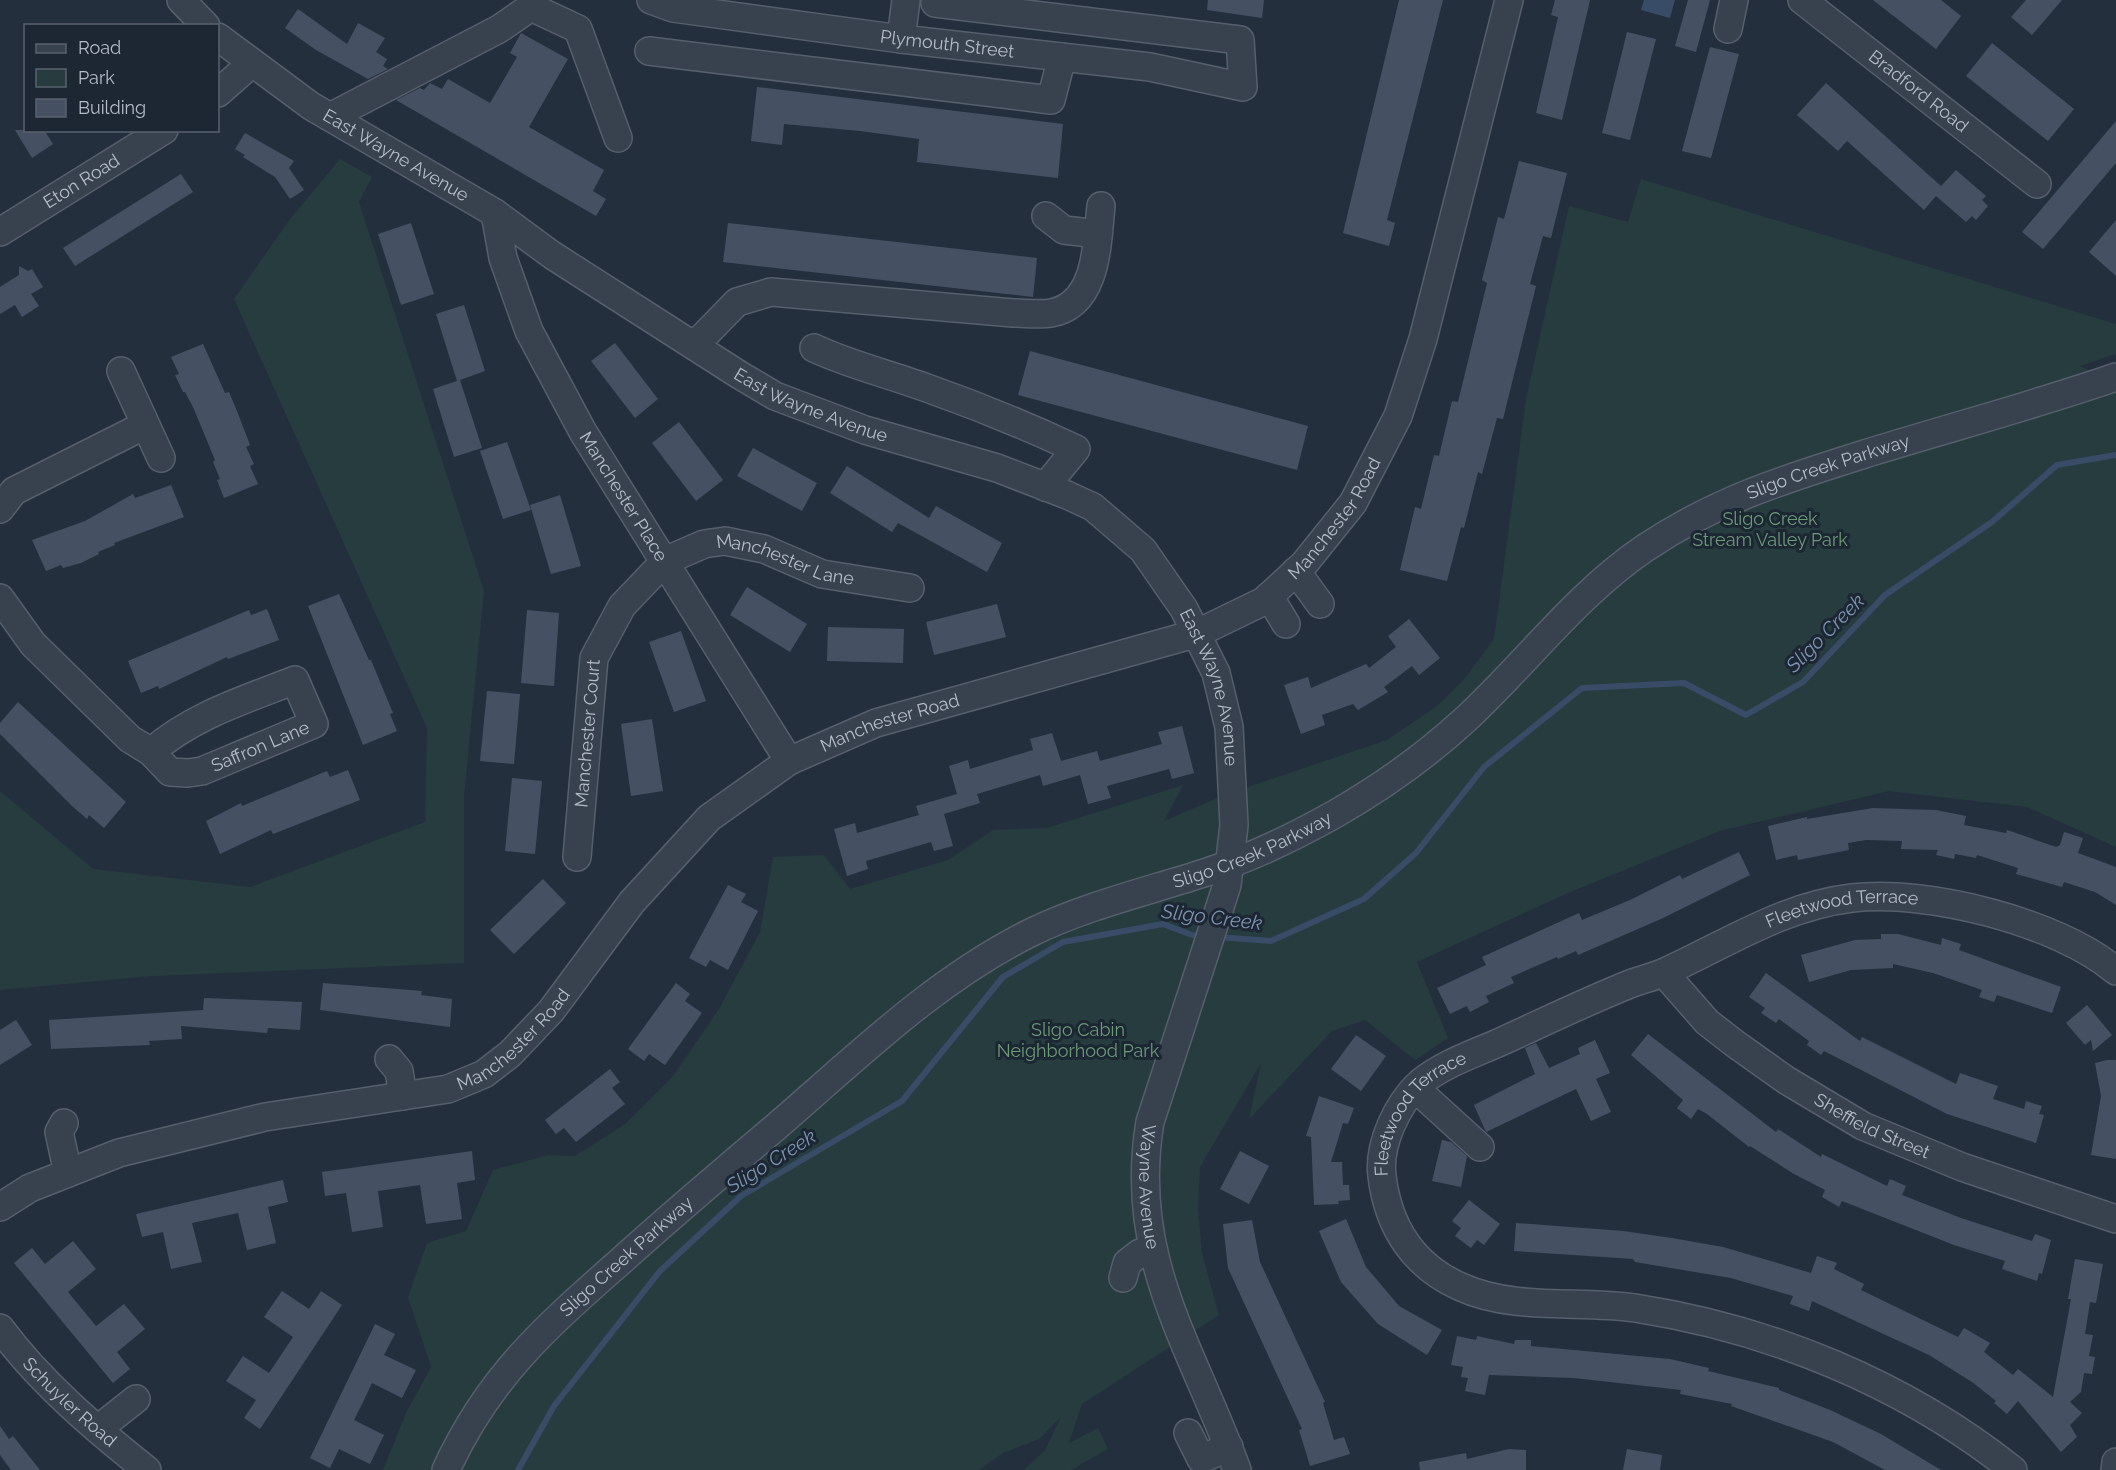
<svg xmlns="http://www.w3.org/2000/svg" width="2116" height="1470" font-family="Raleway,sans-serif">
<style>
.green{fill:#263c3f}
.water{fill:#394c67}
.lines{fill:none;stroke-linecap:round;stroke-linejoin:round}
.stream{stroke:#394c67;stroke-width:6}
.building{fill:#455162}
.minor-casing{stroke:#565f6c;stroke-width:30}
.minor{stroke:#38414e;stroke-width:27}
.labels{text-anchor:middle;stroke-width:6;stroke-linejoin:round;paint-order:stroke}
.street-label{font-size:18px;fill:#b4bcc9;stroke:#1d2633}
.park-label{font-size:18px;fill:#6b9a76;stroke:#1d2633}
.water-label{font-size:20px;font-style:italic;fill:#7c92b1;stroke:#1d2633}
</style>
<rect width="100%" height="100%" fill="#242f3e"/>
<g class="green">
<path d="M340 159 372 177 359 202 484 591 464 796V963L152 976 0 990V791L93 869 250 887 425 822 427 728 234 299 290 219Z"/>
<path d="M1641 179 2116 324V354L2080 366 2095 373 2116 365V847L2027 807 1889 791 1720 831 1568 893 1417 962 1448 1038 1415 1060 1365 1020 1332 1031 1249 1119 1261 1063 1200 1167 1198 1210 1202 1253 1219 1315 1082 1404 1069 1443 1098 1428 1108 1449 1071 1470H1024L1045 1450 1061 1417 1039 1439 1003 1453 979 1470H383L406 1413 431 1367 408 1297 427 1243 466 1231 493 1170 548 1155 575 1156 625 1124 673 1076 719 1009 760 932 773 857 824 855 850 889 948 860 993 830 1047 828 1183 785 1164 821 1227 794 1387 740 1437 706 1465 678 1494 639 1526 399 1569 206 1628 222Z"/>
</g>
<path class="water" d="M1644 0H1675L1670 18 1641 10Z"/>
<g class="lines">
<g class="stream">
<path d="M1218 937 1271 941 1364 899 1416 853 1484 767 1582 688 1684 683 1746 715 1803 682 1885 595 1992 522 2057 465 2116 455"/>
<path d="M518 1470 554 1406 660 1271 741 1196 902 1101 1003 977 1063 942 1163 924 1192 935 1205 936"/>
</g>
</g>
<g class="building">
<path d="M1208 0H1264L1262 18 1207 10Z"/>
<path d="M1399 0H1443L1387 220 1395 223 1389 246 1343 233Z"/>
<path d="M1555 0H1590L1562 120 1536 113 1558 17 1551 15Z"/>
<path d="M1688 0H1710L1696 52 1675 46Z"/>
<path d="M1873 0H1941L1961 16 1936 49Z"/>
<path d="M2026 0H2062L2032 35 2011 17Z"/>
<path d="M298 9 347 44 358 23 385 38 376 52 387 59 383 66 388 69 368 79 316 50 285 28Z"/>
<path d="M1627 32 1656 39 1630 140 1602 133Z"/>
<path d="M521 33 568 59 529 127 604 170 593 191 606 199 596 216 396 100 420 88 424 90 430 83 442 89 448 79 490 103 517 57 510 53Z"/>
<path d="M1992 43 2074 109 2048 141 1966 76Z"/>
<path d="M1710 47 1739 54 1711 158 1682 151Z"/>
<path d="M1826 83 1941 186 1956 170 1986 196 1982 200 1988 206 1976 220 1972 216 1966 222 1936 196 1924 210 1847 141 1838 151 1797 115Z"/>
<path d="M757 87 1063 124 1058 178 917 162 919 139 860 131 784 124 782 145 751 141Z"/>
<path d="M2116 121V163L2043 249 2022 232Z"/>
<path d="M15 130H44L53 144 32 158Z"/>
<path d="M245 133 294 161 289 168 304 190 290 199 275 177 243 157 245 155 235 149Z"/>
<path d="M1519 161 1567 173 1551 238 1543 236 1530 284 1536 286 1503 419 1497 418 1482 474 1478 472 1464 528 1461 527 1447 581 1400 570 1415 507 1421 509 1434 455 1439 456 1452 401 1458 402 1487 283 1482 280 1498 217 1504 219Z"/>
<path d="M181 174 193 192 75 266 63 248Z"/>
<path d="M2116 220V276L2089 252Z"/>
<path d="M411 223 434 294 401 305 378 234Z"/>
<path d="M728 223 1037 258 1033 297 723 262Z"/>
<path d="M19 266 28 271 32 269 43 287 31 294 39 306 22 317 15 305 0 314V287L19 275Z"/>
<path d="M464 305 485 371 460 380 482 448 454 457 433 389 457 381 436 314Z"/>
<path d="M615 343 658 399 635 418 591 361Z"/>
<path d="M203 344 225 393 229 392 237 411 250 445 246 447 254 464 250 466 258 484 224 498 217 480 220 479 213 462 215 460 193 407 185 392H183L175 375 179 374 171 357Z"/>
<path d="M1030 351 1308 426 1297 470 1018 395Z"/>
<path d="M679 422 723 480 696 501 652 443Z"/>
<path d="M507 442 531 510 503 519 480 451Z"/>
<path d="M753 448 817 483 802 511 737 476Z"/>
<path d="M847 466 929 518 936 506 1002 543 987 572 898 523 892 532 830 493Z"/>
<path d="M171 485 184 517 114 543 115 545 98 552 99 554 81 563 63 568 61 565 46 571 32 540 85 521 133 494 135 498Z"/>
<path d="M560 495 581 566 551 574 530 505Z"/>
<path d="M747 587 807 624 790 652 730 615Z"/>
<path d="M339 594 369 660H371L393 713 390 714 397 731 363 745 308 606Z"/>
<path d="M997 604 1006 637 934 655 926 622Z"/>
<path d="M267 609 279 640 228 659 227 657 159 689 158 686 141 693 128 661 249 610 251 615Z"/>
<path d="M527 610 559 613 554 686 521 683Z"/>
<path d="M1409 619 1440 658 1419 675 1412 666 1384 687 1388 692 1358 710 1353 704 1322 715 1325 725 1301 734 1284 685 1308 677 1311 688 1366 664 1369 668 1396 647 1388 636Z"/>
<path d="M828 627 904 629 903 663 827 661Z"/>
<path d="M681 631 706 701 674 712 649 642Z"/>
<path d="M487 691 520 694 514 764 480 761Z"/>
<path d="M18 702 126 802 104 828 89 815 87 819 72 806 0 734V723Z"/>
<path d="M652 719 663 791 631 796 621 724Z"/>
<path d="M1182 726 1194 773 1172 779 1169 769 1107 786 1111 798 1088 804 1080 775 1043 786 1040 775 977 794 980 803 944 814 953 846 934 851 931 842 866 861 868 869 847 876 834 829 855 823 857 833 919 815 916 806 957 794 949 766 968 760 970 769 1033 750 1030 739 1052 733 1061 761 1097 751 1100 761 1162 744 1158 732Z"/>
<path d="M348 770 360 800 273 834 271 830 220 854 206 821 241 803 242 806 327 771 330 777Z"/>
<path d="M512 778 542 781 535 854 505 851Z"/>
<path d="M1873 808 1936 810 1966 816 1964 825 2006 833 2007 830 2056 847 2060 845 2064 832 2083 838 2078 853 2116 867V905L2095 892 2064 882 2062 887 2016 874 2018 868 1977 855 1976 858 1955 854 1954 859 1936 855 1938 850 1901 849 1902 841 1866 840 1848 843 1849 850 1798 860 1797 855 1776 860 1768 826 1807 817V819Z"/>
<path d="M1739 852 1750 875 1661 919 1578 955 1576 951 1558 959 1557 957 1511 977 1514 983 1486 996 1489 1002 1470 1012 1467 1006 1450 1014 1437 988 1486 965 1482 957 1579 913 1582 920 1630 900 1680 875 1682 879Z"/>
<path d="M543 879 566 903 514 954 490 930Z"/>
<path d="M728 885 746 894 741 902 758 911 728 970 710 960 706 967 689 958Z"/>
<path d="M1881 934H1898L1941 945 1942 938 1961 944 1959 950 2061 987 2052 1013 1997 995 1994 1002 1979 997 1982 990 1933 973 1893 964V968L1851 970 1809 982 1801 955 1855 940 1881 939Z"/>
<path d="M1766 973 1860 1041 1862 1037 1956 1084 1960 1073 1998 1086 1993 1099 2024 1109 2026 1101 2042 1106 2039 1114 2044 1115 2036 1143 1947 1114 1824 1051 1821 1055 1807 1045 1809 1041 1779 1019 1776 1023 1761 1013 1765 1008 1749 997Z"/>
<path d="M323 983 422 991 421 995 452 999 450 1027 320 1010Z"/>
<path d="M676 983 690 994 685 1001 702 1013 665 1065 649 1054 644 1061 628 1049Z"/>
<path d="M204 998 302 1002 300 1030 268 1028 267 1033 181 1026 182 1039 149 1041 150 1045 51 1049 49 1020 203 1010Z"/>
<path d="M2087 1005 2112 1035 2093 1051 2091 1040 2085 1045 2066 1023Z"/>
<path d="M16 1020 32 1045 0 1065V1030Z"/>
<path d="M1648 1034 1776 1132 1778 1129 1821 1157 1822 1154 1887 1186 1890 1179 1906 1186 1902 1195 1961 1218 2032 1241 2035 1234 2051 1240 2042 1274 2039 1273 2037 1281 2002 1269 2005 1261 1954 1245 1842 1201 1839 1207 1822 1197 1825 1190 1794 1174 1750 1146 1749 1147 1707 1114 1698 1109 1691 1119 1677 1108 1683 1100 1631 1055Z"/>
<path d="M1356 1035 1386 1056 1361 1091 1331 1069Z"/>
<path d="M1595 1040 1610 1073 1596 1079 1611 1112 1591 1121 1576 1089 1486 1132 1474 1105 1535 1074 1525 1048 1536 1043 1549 1068 1580 1054 1578 1048Z"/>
<path d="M2107 1060H2116V1159L2091 1155 2101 1096 2095 1063Z"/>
<path d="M610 1069 620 1082 612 1088 625 1104 576 1142 564 1128 556 1134 545 1120Z"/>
<path d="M1319 1096 1354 1108 1348 1124 1343 1123 1331 1162H1342L1343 1185H1349L1350 1200 1338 1201 1339 1204 1314 1205 1311 1137 1306 1136Z"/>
<path d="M1442 1140 1451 1142 1467 1156 1461 1187 1432 1181Z"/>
<path d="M472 1151 475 1180 457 1183 462 1219 426 1224 420 1185 378 1191 383 1227 352 1232 346 1193 325 1196 322 1172Z"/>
<path d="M1240 1151 1269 1166 1249 1204 1220 1189Z"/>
<path d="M283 1180 288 1202 268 1207 276 1243 247 1250 238 1213 192 1223 202 1262 171 1269 163 1232 142 1237 136 1214Z"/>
<path d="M1469 1200 1500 1224 1484 1245 1477 1240 1471 1248 1455 1236 1461 1228 1452 1221Z"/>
<path d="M1346 1219 1366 1267 1399 1306 1442 1330 1427 1355 1378 1324 1341 1282 1319 1231Z"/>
<path d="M1252 1220 1260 1262 1325 1402 1323 1403 1334 1440 1344 1437 1350 1454 1310 1466 1299 1430 1302 1429 1228 1268 1223 1224Z"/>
<path d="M1516 1223 1623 1231 1672 1238 1723 1247 1811 1273 1817 1256 1837 1263 1834 1269 1864 1284 1861 1290 1958 1337 1964 1328 1990 1343 1984 1352 2013 1375 2018 1369 2053 1397 2071 1299H2068L2075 1259 2103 1264 2096 1303 2090 1302 2085 1334 2093 1335 2089 1356 2095 1357 2092 1374 2084 1373 2081 1392 2070 1402 2082 1413 2070 1425 2077 1437 2061 1452 2018 1401 2007 1414 1994 1403 1996 1401 1972 1382 1929 1355 1812 1301 1809 1311 1790 1304 1793 1296 1731 1278 1635 1262 1633 1259 1514 1251Z"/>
<path d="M73 1241 96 1269 68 1292 96 1326 124 1304 145 1329 117 1352 130 1369 113 1383 14 1263 32 1248 45 1264Z"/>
<path d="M282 1291 309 1309 321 1291 342 1305 260 1429 244 1418 256 1400 226 1381 243 1356 269 1373 293 1337 264 1317Z"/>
<path d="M375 1324 395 1334 384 1355 416 1370 402 1398 372 1383 363 1402 354 1420 384 1435 370 1464 339 1449 330 1468 310 1458Z"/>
<path d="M1457 1336 1476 1340 1477 1336 1514 1344 1515 1340H1531V1346L1670 1359 1709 1368 1708 1371 1779 1388V1390L1830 1410 1881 1434 1941 1470H1885L1833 1442 1731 1406 1732 1404 1680 1394 1681 1390 1574 1378 1489 1375 1485 1395 1465 1391 1468 1378 1461 1377 1463 1367 1451 1365Z"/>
<path d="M0 1426 9 1439 13 1436 40 1470H11L0 1455Z"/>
<path d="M1509 1449 1526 1450V1470H1420L1419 1462 1466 1453 1467 1459Z"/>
<path d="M1627 1449 1662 1455 1660 1470H1623Z"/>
</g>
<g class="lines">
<defs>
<g id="minor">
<path d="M181 0 206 26"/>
<path id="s1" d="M651 0 673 8 901 39 1150 67 1243 87 1240 40 935 3"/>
<path id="s2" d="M1802 0 2037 184"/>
<path d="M1728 29 1734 0"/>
<path id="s3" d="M218 37 311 106 495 213 552 255 738 374 775 396 865 430 997 468 1067 495 1093 507 1143 550 1184 609 1216 673 1229 727 1234 825 1227 885 1150 1122C1127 1259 1193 1348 1237 1470"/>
<path d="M901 39 906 0"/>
<path d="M649 51 1051 100 1062 57"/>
<path d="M218 93 252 63"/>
<path d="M330 117 499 29 531 7 578 29 618 138"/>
<path id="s4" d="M495 213 503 258 529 331 583 432 789 761"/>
<path d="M1046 216 1064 230 1098 234"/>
<path id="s5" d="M0 232 164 130"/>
<path d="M695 345 737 302 771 292 1013 313C1025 313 1039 315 1051 313 1098 305 1097 242 1101 206"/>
<path d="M814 348C850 365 889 374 927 388 978 406 1027 426 1076 449L1045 487"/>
<path d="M121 371 161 458"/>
<path d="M0 509 14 491 145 425"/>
<path d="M1296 571 1320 604"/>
<path d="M1269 596 1286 624"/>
<path id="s6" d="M0 598 33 644 130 739 151 752 170 772 188 773 202 771 314 724 295 680C244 700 192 716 151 752"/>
<path id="s7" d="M577 857 594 658 622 606 665 561 704 544 725 541 764 549 822 574 910 588"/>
<path id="s8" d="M1664 973 1707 1022 1734 1043 1786 1080 1863 1126 1962 1167 2116 1219"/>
<path d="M389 1059 399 1071 403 1096"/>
<path d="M1415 1088 1480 1147"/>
<path d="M64 1123 59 1132 68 1173"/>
<path id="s9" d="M0 1207 30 1188 119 1153 265 1117 448 1089 484 1074 510 1054 551 1011 632 902 709 818 789 761 876 723 1198 633 1264 601 1304 564 1353 503 1398 416 1423 339 1509 0"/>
<path d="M1123 1278 1127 1263 1140 1253 1152 1250"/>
<path id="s10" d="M0 1328C40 1382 94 1428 147 1470"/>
<path d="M98 1429 136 1399"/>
<path d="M1188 1433 1201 1459 1229 1447"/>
<path id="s11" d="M446 1470C489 1376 546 1327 622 1260 673 1214 725 1170 777 1126 857 1057 934 981 1030 933 1085 906 1145 892 1204 873 1249 859 1294 837 1335 814 1382 787 1427 755 1467 718 1528 661 1576 595 1645 548 1718 499 1788 478 1871 452 1952 427 2035 405 2116 377"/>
<path id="s12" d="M2013 1470C1905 1384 1771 1329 1635 1308 1579 1300 1514 1311 1461 1287 1413 1266 1388 1226 1382 1176 1378 1145 1397 1104 1420 1083 1441 1065 1473 1054 1498 1043 1542 1023 1585 1002 1630 984 1642 979 1655 977 1667 971 1728 943 1784 906 1852 898 1927 889 2058 922 2116 971"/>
<path d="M2115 1470 2116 1462"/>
</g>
</defs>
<use href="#minor" class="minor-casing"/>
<use href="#minor" class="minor"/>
</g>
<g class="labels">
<g class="street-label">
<text dy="6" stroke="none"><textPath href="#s1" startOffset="300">Plymouth Street</textPath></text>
<text dy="6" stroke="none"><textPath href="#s2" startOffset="148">Bradford Road</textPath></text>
<text dy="6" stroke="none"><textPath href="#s3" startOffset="214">East Wayne Avenue</textPath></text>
<text dy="6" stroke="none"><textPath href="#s5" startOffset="96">Eton Road</textPath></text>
<text dy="6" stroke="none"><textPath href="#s3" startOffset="700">East Wayne Avenue</textPath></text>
<text dy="6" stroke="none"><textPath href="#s11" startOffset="1740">Sligo Creek Parkway</textPath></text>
<text dy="6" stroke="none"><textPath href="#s4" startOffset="314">Manchester Place</textPath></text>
<text dy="6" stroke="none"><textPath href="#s9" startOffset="1558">Manchester Road</textPath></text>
<text dy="6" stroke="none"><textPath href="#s7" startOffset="448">Manchester Lane</textPath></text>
<text dy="6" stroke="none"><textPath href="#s3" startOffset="1222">East Wayne Avenue</textPath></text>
<text dy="6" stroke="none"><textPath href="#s9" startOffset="1054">Manchester Road</textPath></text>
<text dy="6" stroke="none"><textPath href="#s7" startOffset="124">Manchester Court</textPath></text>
<text dy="6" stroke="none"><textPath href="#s6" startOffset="340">Saffron Lane</textPath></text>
<text dy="6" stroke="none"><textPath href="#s11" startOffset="1038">Sligo Creek Parkway</textPath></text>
<text dy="6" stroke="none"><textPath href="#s12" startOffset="1299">Fleetwood Terrace</textPath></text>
<text dy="6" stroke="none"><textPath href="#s9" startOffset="550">Manchester Road</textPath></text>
<text dy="6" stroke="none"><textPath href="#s12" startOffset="813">Fleetwood Terrace</textPath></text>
<text dy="6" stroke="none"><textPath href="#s8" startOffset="261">Sheffield Street</textPath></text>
<text dy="6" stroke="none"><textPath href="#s3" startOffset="1738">Wayne Avenue</textPath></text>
<text dy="6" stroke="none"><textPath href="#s11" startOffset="282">Sligo Creek Parkway</textPath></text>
<text dy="6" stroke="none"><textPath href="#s10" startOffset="102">Schuyler Road</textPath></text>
</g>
<g class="park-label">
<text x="1770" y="525">Sligo Creek<tspan x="1770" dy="21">Stream Valley Park</tspan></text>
<text x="1078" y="1036">Sligo Cabin<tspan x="1078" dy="21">Neighborhood Park</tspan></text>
</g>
<g class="water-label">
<text transform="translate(1825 633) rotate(-45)" y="7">Sligo Creek</text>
<text transform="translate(1212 917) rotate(7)" y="7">Sligo Creek</text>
<text transform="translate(771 1161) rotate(-32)" y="7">Sligo Creek</text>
</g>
</g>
<rect x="24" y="24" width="195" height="108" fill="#1d2633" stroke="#59626f" stroke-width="1.5"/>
<rect x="36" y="44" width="30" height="9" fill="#38414e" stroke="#59626f" stroke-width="1.5"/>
<text x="78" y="54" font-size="18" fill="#b4bcc9">Road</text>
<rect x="36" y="69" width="30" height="18" fill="#263c3f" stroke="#59626f" stroke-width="1.5"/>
<text x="78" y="84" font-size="18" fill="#b4bcc9">Park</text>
<rect x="36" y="99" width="30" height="18" fill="#455162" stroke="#59626f" stroke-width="1.5"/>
<text x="78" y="114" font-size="18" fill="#b4bcc9">Building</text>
</svg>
